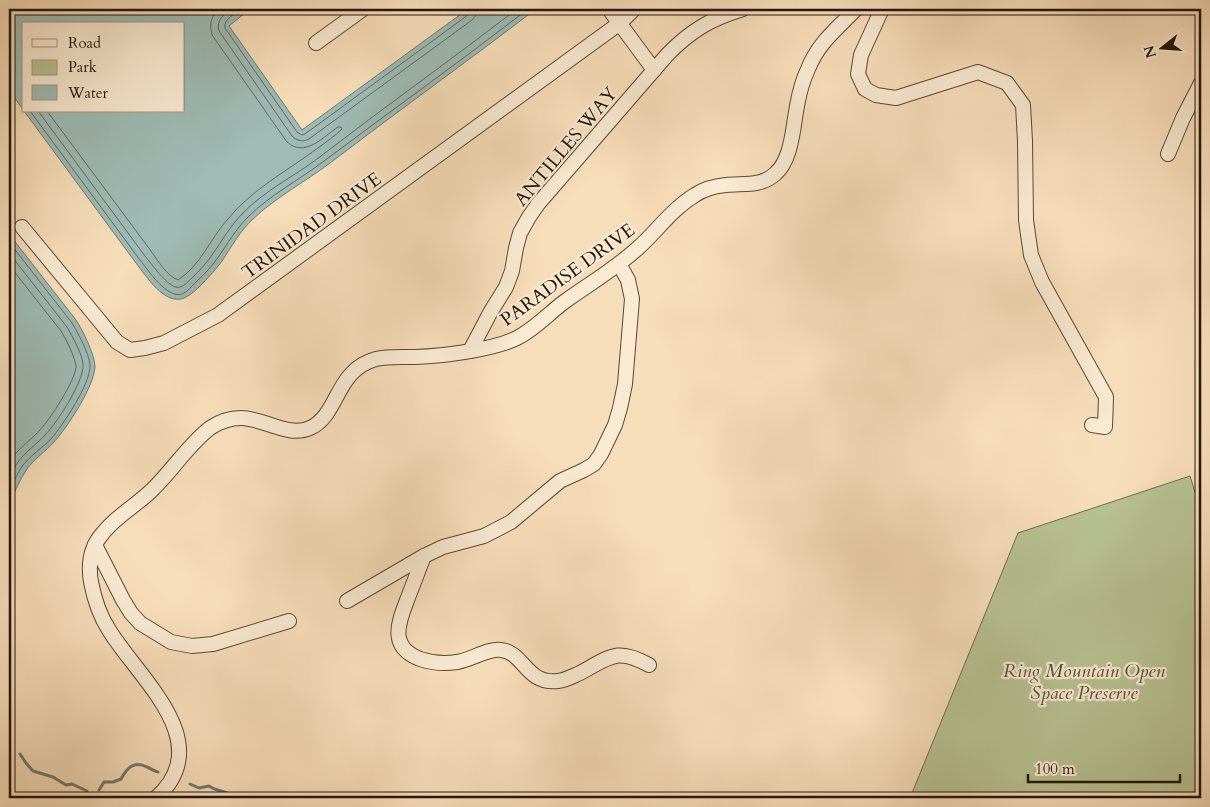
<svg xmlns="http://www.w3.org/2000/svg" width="1210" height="807" font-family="Cardo,serif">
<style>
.green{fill:#b8c293;stroke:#6d6c52}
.water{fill:#9ebbb5;stroke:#6c7973}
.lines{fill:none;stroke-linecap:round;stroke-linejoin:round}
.shore{stroke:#606962;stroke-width:1}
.stream{stroke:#6c7973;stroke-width:3}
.minor-casing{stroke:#57493a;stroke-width:16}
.minor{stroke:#faead2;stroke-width:14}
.labels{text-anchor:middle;stroke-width:4.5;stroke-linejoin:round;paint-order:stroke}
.street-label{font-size:19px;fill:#221710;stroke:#faead2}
.park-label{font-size:19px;font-style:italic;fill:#56533e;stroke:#faead2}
</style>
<rect width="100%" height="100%" fill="#f7deba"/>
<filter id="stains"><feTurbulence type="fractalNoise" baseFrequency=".004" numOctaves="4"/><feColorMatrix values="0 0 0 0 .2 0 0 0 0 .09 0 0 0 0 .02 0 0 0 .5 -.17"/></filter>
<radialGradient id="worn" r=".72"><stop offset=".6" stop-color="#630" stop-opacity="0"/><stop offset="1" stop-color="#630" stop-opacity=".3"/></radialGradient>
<path class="green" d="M1190 476 1201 511V798H910L1018 533Z"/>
<g class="water">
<path d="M9 9H250L229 26 302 130 468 9H536C468 61 398 111 330 163 305 182 276 197 253 219 240 231 232 246 222 261 216 269 209 277 202 284 197 289 191 295 184 298 165 306 146 276 136 263L24 111H184V24H24V111L9 90Z"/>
<path d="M9 234 76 320C83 331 94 353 95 366 95 385 67 428 54 442 46 451 34 459 27 469 20 479 15 492 9 503Z"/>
</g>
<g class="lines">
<g class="shore">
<path d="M232 9C223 15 216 20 219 31L292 136C297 141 303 142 309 139L472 20 476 15 477 9"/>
<path d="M242 9C235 14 223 19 225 28L297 132 302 135 305 134 468 15 470 12 471 9"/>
<path d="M30 111 140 260C148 270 167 299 182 294 187 292 192 286 196 282 205 274 212 266 219 256 228 243 236 229 248 217 270 195 299 180 324 161 392 110 461 61 528 9"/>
<path d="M38 111 145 256C151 263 170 291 180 287 185 286 188 281 192 278 199 271 206 264 212 255 222 241 230 226 243 213 264 191 293 177 317 159 383 108 451 60 517 9"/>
<path d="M47 111 151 251C158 261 167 276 178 280 201 265 210 239 227 220 251 190 287 171 318 148 326 142 335 136 342 129L341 127H338C323 137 305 158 287 142L212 35C209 24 211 16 219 9"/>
<path d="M9 242 72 323C78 333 89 353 90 365 91 383 63 425 51 439 42 448 31 455 23 465 17 473 13 484 9 492"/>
<path d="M9 253 67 327C72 336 83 355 83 365 84 381 57 423 45 435 37 444 25 452 18 462 14 467 12 474 9 479"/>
<path d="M9 265 61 331C66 339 75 357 76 366 76 380 50 419 40 430 30 441 16 450 9 463"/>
</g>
<g class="stream">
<path d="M9 708 11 713 9 723"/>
<path d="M20 754 26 763 33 771 53 777 66 785 72 784 87 791"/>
<path d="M190 784 199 788 209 786C217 792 227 790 234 798"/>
<path d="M99 790 104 782H113L121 779C127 768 134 760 147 767 152 769 153 771 158 772"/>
</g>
<defs>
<g id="minor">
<path d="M609 9 654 70"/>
<path d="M882 9 861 55 858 74 865 89 876 95 896 98 978 72 1007 83 1023 105 1025 141 1026 220 1031 255 1042 282 1106 397 1105 427 1092 425"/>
<path d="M316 43 363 9"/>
<path d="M1168 154 1183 118 1201 83"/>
<path d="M22 227 117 342 130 350 145 348 164 343 218 315 620 23 634 9"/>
<path d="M470 351 490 313 506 287 512 271 516 248 520 233 529 217 538 204 667 55C690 31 712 18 743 9"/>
<path d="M95 545 123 600 131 613 140 623 171 642 192 646 213 644 289 621"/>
<path d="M424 556C419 569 414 582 409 595 400 619 386 646 420 659 432 663 445 664 457 662 471 660 488 648 501 650 524 652 526 685 558 681 566 680 573 676 580 673 610 657 617 647 649 665"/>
<path d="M347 601 424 556 443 547 484 536 511 522 560 481 584 470 594 464 601 454 615 425 620 408 625 384 632 299 628 280 619 264"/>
<path d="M156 798C218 742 139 679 109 630 100 616 94 598 91 582 88 564 91 546 103 533 116 516 137 505 152 490 172 471 188 445 210 428 219 422 229 418 241 418 264 418 288 438 310 428 339 415 335 370 376 359 388 356 402 357 415 357 443 356 492 350 517 338 535 329 548 314 564 302 589 284 615 269 638 248 657 231 672 209 695 195 704 189 715 186 726 185 743 183 761 187 775 174 793 159 793 123 798 101 800 90 803 80 808 69 819 42 836 30 856 9"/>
</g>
</defs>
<use href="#minor" class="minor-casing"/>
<use href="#minor" class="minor"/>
</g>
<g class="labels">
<g class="street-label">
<text transform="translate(565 146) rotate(-50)" y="7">ANTILLES WAY</text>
<text transform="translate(311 225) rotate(-36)" y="7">TRINIDAD DRIVE</text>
<text transform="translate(567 274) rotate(-36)" y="7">PARADISE DRIVE</text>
</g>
<g class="park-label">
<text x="1084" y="677">Ring Mountain Open<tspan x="1084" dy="22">Space Preserve</tspan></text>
</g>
</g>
<rect width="1210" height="807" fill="none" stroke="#f7deba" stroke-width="30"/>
<rect x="10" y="10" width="1190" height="787" fill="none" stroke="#221710" stroke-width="2.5"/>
<rect x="15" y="15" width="1180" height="777" fill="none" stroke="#221710"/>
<rect x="22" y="22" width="162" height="90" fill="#faead2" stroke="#a49684"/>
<rect x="32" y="39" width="25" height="8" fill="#faead2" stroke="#a49684"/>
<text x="68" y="48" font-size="15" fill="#221710">Road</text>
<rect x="32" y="60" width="25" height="15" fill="#b8c293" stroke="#a49684"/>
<text x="68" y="72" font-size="15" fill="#221710">Park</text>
<rect x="32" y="85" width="25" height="15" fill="#9ebbb5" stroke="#a49684"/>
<text x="68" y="98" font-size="15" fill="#221710">Water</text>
<g transform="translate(1162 48) rotate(253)" stroke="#faead2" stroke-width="4" paint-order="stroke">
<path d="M0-4L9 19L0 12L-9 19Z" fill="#221710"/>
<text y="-8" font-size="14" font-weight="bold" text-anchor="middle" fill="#221710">N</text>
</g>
<path d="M1028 774v8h152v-8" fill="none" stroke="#221710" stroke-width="2.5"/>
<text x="1035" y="774" font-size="15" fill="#221710" stroke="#faead2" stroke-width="4" paint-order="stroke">100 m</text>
<rect width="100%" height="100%" filter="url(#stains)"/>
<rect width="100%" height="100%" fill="url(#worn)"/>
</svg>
